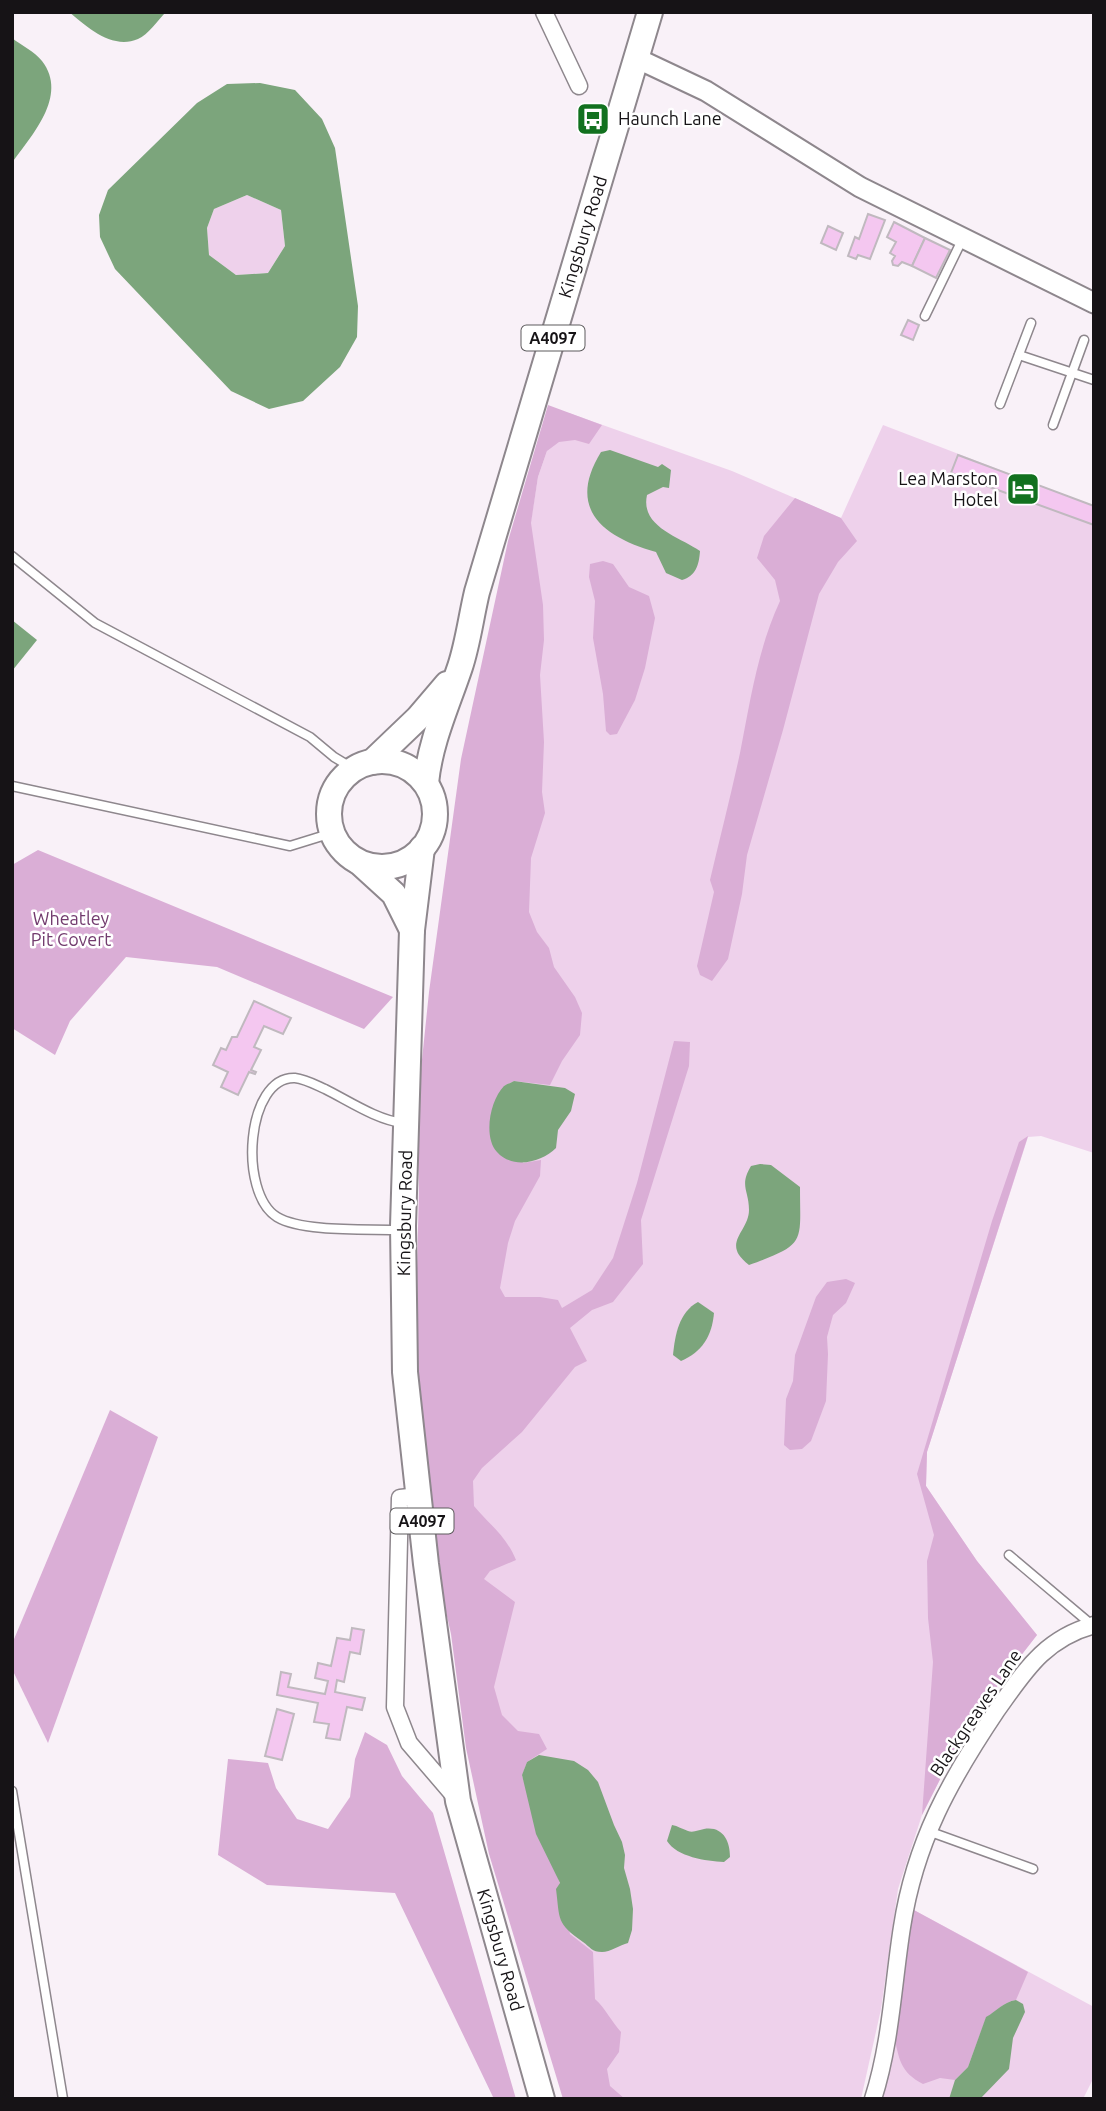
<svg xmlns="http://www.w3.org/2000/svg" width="1106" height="2111" font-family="Ubuntu,sans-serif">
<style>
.green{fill:#eed1eb}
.forest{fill:#daaed6}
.water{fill:#7ca57c;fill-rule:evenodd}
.building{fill:#f4c7f0;stroke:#c0b9bf;stroke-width:2}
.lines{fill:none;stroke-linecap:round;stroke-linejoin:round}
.service-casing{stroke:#8e878d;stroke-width:11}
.minor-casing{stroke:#8e878d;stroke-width:19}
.tertiary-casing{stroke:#8e878d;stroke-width:23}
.primary-casing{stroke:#8e878d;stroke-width:28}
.service{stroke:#fff;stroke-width:8}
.minor{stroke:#fff;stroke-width:16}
.tertiary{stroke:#fff;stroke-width:19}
.primary{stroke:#fff;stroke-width:24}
.labels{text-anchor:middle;stroke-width:5;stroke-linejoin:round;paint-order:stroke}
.shield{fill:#fff;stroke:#5c5a5c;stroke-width:2}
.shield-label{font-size:16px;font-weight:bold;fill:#161316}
.poi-label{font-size:18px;fill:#161316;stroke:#fff;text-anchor:start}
.street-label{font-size:18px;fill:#161316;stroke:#fff}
.park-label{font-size:18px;fill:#723b6e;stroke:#fff}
</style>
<rect width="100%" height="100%" fill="#f9f1f8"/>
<g class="green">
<path d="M247 195 281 210 285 246 268 273 236 275 209 255 207 228 214 209Z"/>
<path d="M569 413 732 471 841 518 883 425 1094 506V1153L1041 1136 1028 1137 927 1452 926 1486 977 1561 1037 1635 968 1724 922 1815 898 1889 881 2009 861 2099H568L441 1499 507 669 538 477 547 451Z"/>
<path d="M912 1909 1094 2007V2077L1083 2099H880Z"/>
</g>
<g class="forest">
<path d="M548 405 602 425 589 444 575 440 559 442 547 451 538 477 531 523 543 605 544 640 540 675 544 742 542 792 545 813 531 858 529 912 537 932 549 948 554 967 575 997 582 1013 580 1035 562 1061 550 1085 514 1081 504 1086 523 1163 541 1160 540 1176 515 1221 508 1243 500 1288 505 1297H540L558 1300 562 1308 592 1290 613 1258 637 1183 674 1041 690 1042 689 1066 641 1220 643 1264 613 1302 592 1310 570 1328 587 1361 575 1367 522 1432 482 1468 473 1481 474 1506C489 1524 507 1537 516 1560L490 1571 484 1579 515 1602 494 1687 502 1715 518 1731 539 1734 547 1749 527 1762 522 1776 560 1884 570 1934 593 1952 595 1999C606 2009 611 2021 621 2032L619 2052 607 2069 610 2086 625 2099H563L489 1854 466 1748 451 1634 433 1554 418 1364 417 1269 419 1188 417 1108 429 992 461 759 508 541Z"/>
<path d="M795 498 841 518 857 541 838 562 819 594 783 730 747 855 742 894 728 959 712 981 700 975 697 966 714 892 710 880C720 837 731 795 740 753 750 702 758 648 780 601L775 580 757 558 764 536Z"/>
<path d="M603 561 613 564 629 587 649 596 655 618 645 668 635 700 617 734 610 735 606 731 603 694 593 638 595 601 589 577 590 564Z"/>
<path d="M38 850 393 997 364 1029 217 967 126 957 70 1021 55 1055 12 1028V865Z"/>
<path d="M1028 1136 927 1452 926 1486 977 1561 1037 1635 968 1724 922 1815 933 1662 928 1618 927 1561 934 1535 917 1474 992 1221 1019 1142Z"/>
<path d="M846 1279 855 1283 846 1303 833 1315 827 1337 828 1354 826 1401 811 1441 802 1449 790 1450 784 1445 786 1399 793 1381 795 1355 816 1297 827 1282Z"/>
<path d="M110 1410 158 1437 48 1743 12 1669V1644Z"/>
<path d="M365 1732 387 1745 402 1776 433 1813 516 2099H494L395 1893 267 1885 218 1855 228 1759 268 1763 276 1788 297 1819 328 1829 350 1797 355 1759Z"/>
<path d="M912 1909 1028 1972 1016 2000C1003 2002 997 2011 986 2018L968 2067 955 2080 940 2078 923 2084C900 2072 899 2059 894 2035Z"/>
</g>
<g class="water">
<path d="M69 12H166C158 20 148 35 138 39 112 50 87 27 69 12Z"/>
<path d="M12 38C21 45 35 52 42 61 69 96 31 136 12 163Z"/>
<path d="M260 83 295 90 322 119 335 148 358 306 357 337 340 367 303 401 269 409 231 391 115 269 100 237 99 215 108 190 197 103 227 84ZM247 195 281 210 285 246 268 273 236 275 209 255 207 228 214 209Z"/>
<path d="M610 450 658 467 662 464 671 470 669 488 663 487 647 495C640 527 680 537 700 551 699 565 696 576 682 580L666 573 656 552C603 537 566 509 601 452Z"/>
<path d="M12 620 37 640 12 671Z"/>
<path d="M514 1081 565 1088 575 1094 571 1111 558 1130 556 1148C542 1162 513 1170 497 1152 483 1137 490 1100 504 1086 507 1084 511 1083 514 1081Z"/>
<path d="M760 1164 771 1165 800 1187C800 1244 807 1244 749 1265 720 1243 749 1232 749 1210 749 1190 739 1186 751 1166Z"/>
<path d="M698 1302 714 1313C712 1336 702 1352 681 1361L673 1355C675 1335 679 1312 698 1302Z"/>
<path d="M539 1755 574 1761 588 1770 598 1782 614 1825 622 1842 625 1855 624 1868 630 1889 633 1909 632 1930 628 1943C620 1945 610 1952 602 1952 592 1952 590 1947 583 1942 556 1923 560 1920 556 1889L560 1883 536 1834 522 1775 527 1762Z"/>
<path d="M672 1825C678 1826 682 1829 688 1831 693 1833 699 1830 704 1829 723 1826 730 1841 730 1857L724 1862C706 1861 677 1857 667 1841Z"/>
<path d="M1016 2000 1023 2004 1025 2012 1013 2038 1009 2069 980 2099H949L955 2080 968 2067 986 2017C997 2011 1003 2002 1016 2000Z"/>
</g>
<g class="building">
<path d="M868 214 885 220 870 259 858 255 856 259 848 256 855 237 859 239Z"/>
<path d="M894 222 925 238 912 266 902 262 898 266 893 265 892 261 895 256 890 253 896 242 887 237Z"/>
<path d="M828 226 843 233 836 250 821 243Z"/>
<path d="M925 238 950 250 936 278 912 266Z"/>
<path d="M908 320 919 325 913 340 901 335Z"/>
<path d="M958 455 1094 506V525L951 473Z"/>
<path d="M254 1001 291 1018 283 1034 264 1026 254 1047 261 1050 251 1070 256 1072 255 1074 249 1072 238 1095 221 1087 228 1072 213 1065 221 1048 226 1050 232 1037H237Z"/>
<path d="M352 1628 364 1630 360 1654 350 1652 344 1682 337 1680 335 1692 365 1698 362 1710 347 1707 340 1740 326 1738 329 1724 314 1722 318 1703 277 1695 281 1672 291 1674 288 1687 325 1694 328 1681 315 1678 318 1663 331 1666 337 1638 350 1640Z"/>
<path d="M277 1709 294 1714 282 1760 265 1756Z"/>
</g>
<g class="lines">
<defs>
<g id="service">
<path d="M925 316 963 238"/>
<path d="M1019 355 1094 380"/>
<path d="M1000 404 1031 323"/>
<path d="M1053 425 1084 340"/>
<path d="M12 556 95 623 310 737 334 757 354 769"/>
<path d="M12 786 290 846 332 833"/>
<path d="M400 1228 394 1230C364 1229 302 1232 277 1217 238 1193 246 1076 295 1078 305 1079 316 1085 325 1089 349 1101 377 1120 403 1123"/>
<path d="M1009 1555 1092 1625"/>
<path d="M12 1791 63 2099"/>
<path d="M928 1831 1033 1869"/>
</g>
<g id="minor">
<path d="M544 12 579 86"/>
<path d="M419 1496 400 1498 395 1707 409 1743 457 1799"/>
<path d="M873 2099C891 2043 893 1984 902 1927 915 1842 950 1780 997 1710 1025 1671 1044 1639 1094 1625"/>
</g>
<path id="tertiary" d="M636 58 706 91 860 187 1094 303"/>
<g id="primary">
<circle cx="382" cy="814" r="53"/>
<path d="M372 762 418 718 447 684"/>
<path d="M426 783C430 742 447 706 460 667 468 643 471 617 477 592L650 12"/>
<path d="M422 848 412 930 403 1226 405 1372 426 1564 458 1801 542 2099"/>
<path d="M360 863 394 894 412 930"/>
</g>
</defs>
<use href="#service" class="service-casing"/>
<use href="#minor" class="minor-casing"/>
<use href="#tertiary" class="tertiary-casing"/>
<use href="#primary" class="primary-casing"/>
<use href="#service" class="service"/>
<use href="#minor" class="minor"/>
<use href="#tertiary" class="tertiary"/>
<use href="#primary" class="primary"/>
</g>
<defs>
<symbol id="bus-square" viewBox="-11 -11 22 22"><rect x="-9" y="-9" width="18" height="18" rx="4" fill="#12711f" stroke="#fff"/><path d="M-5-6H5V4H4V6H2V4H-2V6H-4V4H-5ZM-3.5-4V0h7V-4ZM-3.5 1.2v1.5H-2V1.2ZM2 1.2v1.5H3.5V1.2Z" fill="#fff"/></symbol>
<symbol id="hotel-square" viewBox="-11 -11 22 22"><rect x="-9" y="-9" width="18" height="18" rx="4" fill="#12711f" stroke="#fff"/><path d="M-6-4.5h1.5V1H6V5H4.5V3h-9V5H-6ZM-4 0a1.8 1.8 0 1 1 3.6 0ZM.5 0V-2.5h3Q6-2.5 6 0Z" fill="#fff"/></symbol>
</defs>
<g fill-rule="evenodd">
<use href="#bus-square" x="574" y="100" width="38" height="38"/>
<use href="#hotel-square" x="1004" y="470" width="38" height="38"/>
</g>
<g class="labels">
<g class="shield">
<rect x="521.5" y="325.5" width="63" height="25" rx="5"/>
<rect x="390.5" y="1508.5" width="63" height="25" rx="5"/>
</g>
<g class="shield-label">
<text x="553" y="344">A4097</text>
<text x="422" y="1527">A4097</text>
</g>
<g class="poi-label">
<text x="618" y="125">Haunch Lane</text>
<text x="998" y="485" text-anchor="end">Lea Marston<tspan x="998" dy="21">Hotel</tspan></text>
</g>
<g class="street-label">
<text transform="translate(583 237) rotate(-73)" y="6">Kingsbury Road</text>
<text transform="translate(405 1213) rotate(-89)" y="6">Kingsbury Road</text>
<text transform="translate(976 1713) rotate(-56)" y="6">Blackgreaves Lane</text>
<text transform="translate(500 1950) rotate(74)" y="6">Kingsbury Road</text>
</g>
<g class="park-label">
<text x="71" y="925">Wheatley<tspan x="71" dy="21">Pit Covert</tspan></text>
</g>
</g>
<rect width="1106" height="2111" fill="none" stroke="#161316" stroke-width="28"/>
</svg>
